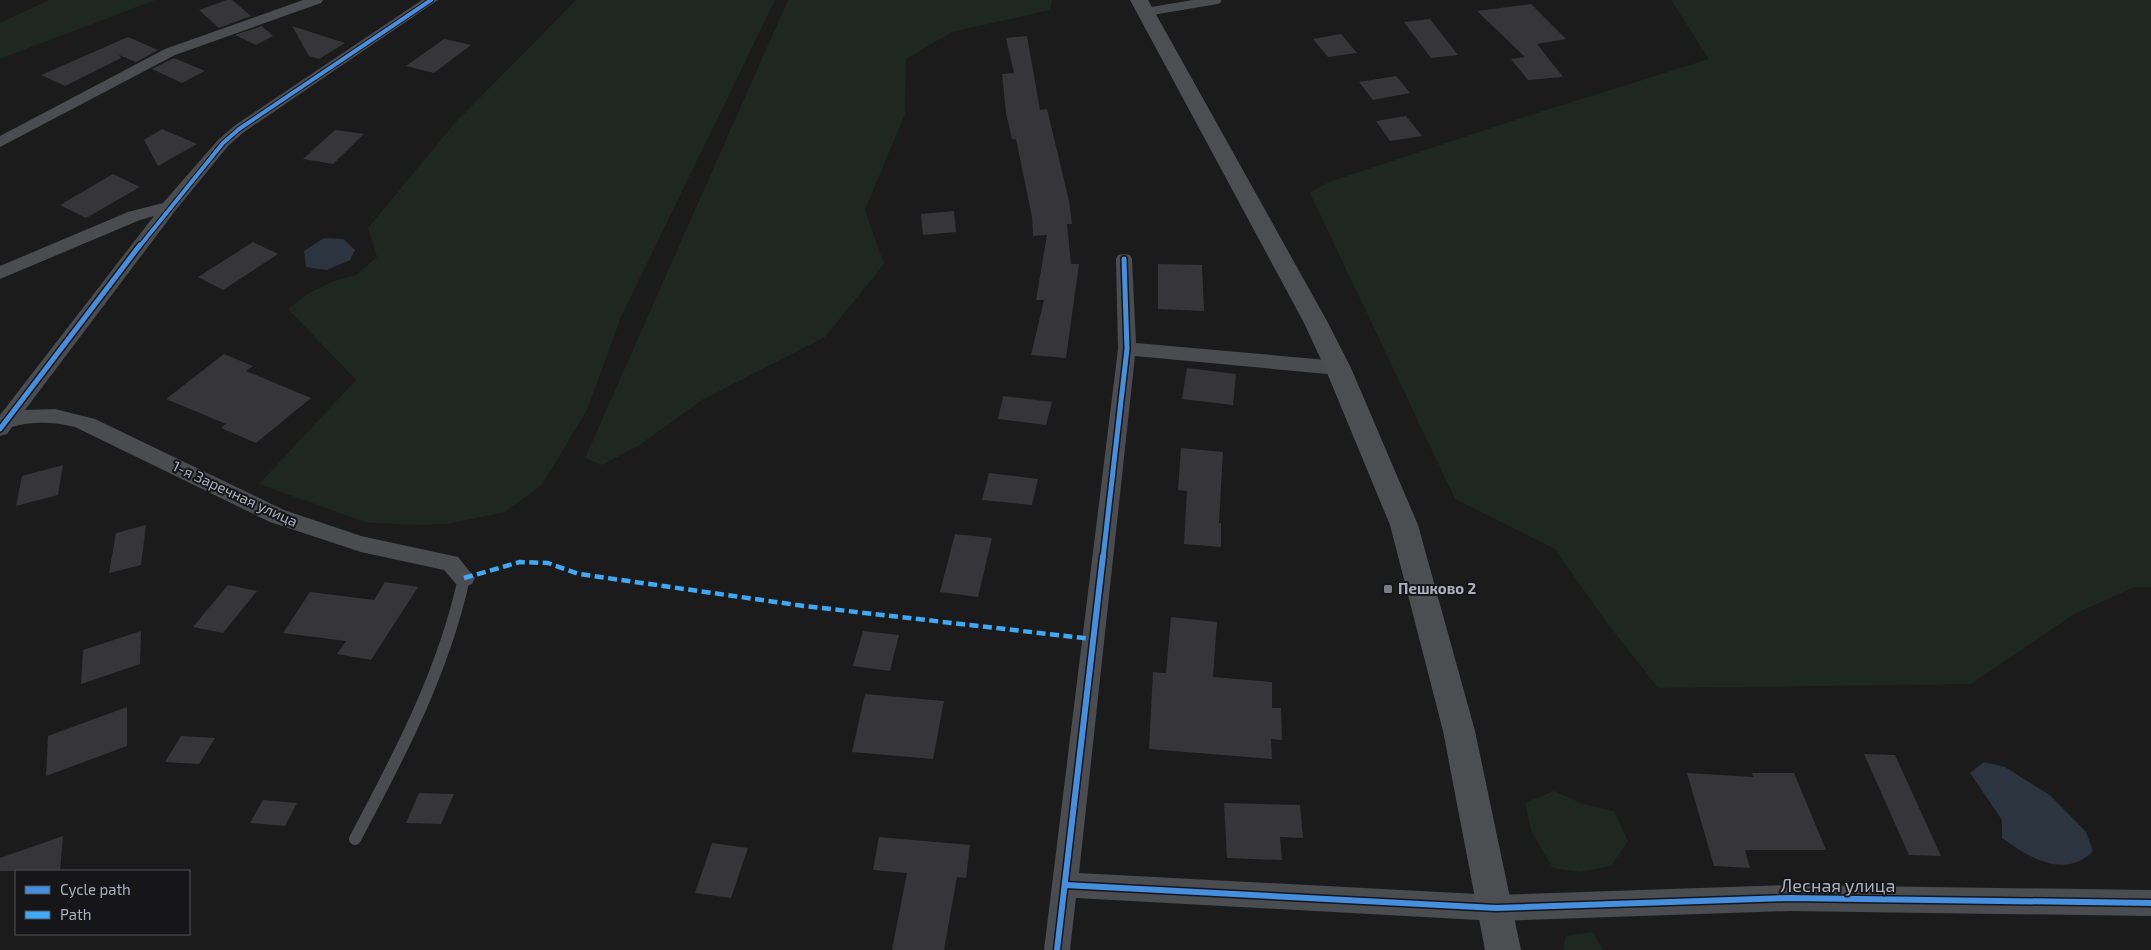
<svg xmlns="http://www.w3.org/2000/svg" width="2151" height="950" font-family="'Exo 2',sans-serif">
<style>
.green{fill:#1e2721}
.water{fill:#2c343f}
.building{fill:#363638}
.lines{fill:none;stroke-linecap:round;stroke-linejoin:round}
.lane-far1{stroke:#4b4c50;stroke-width:8}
.lane{stroke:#4b4c50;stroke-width:12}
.street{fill:#4b4c50;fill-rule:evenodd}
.highway{fill:#4d4e52;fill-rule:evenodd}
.quiet{stroke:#3fa9f5;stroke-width:4.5;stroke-dasharray:9 4.5;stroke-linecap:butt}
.cycleway-far2-casing{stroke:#161518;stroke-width:6}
.cycleway-far1-casing{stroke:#161518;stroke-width:8}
.cycleway-casing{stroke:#161518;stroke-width:9}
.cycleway-far2{stroke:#468fdf;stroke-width:4}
.cycleway-far1{stroke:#468fdf;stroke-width:5}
.cycleway{stroke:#468fdf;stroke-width:6}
.poi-dot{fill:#797b85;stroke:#161518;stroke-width:2}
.labels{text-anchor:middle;stroke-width:4;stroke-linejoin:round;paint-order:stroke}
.street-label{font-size:15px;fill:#acafbe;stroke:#161518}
.poi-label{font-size:15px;font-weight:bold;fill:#acafbe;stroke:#161518;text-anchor:start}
.near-street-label{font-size:18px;fill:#acafbe;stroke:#161518}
</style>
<rect width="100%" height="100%" fill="#1b1b1c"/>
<g class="green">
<path d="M49 0H155L0 59V23Z"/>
<path d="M576 0H775L621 317 587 410 542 485 505 512 447 524 407 525 365 522 259 484 356 380 288 309 309 293 334 281 356 275 377 257 368 228 453 125Z"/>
<path d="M788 0H1052L1050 10 952 32 906 59 905 114 865 210 884 264 825 337 702 400 638 446 602 465 585 458Z"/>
<path d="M1671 0H2151V588L2135 587 2074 614 1971 684 1658 688 1604 619 1555 549 1455 499 1310 193 1329 182 1518 119 1709 59Z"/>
<path d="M1554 791 1583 804 1614 811 1628 841 1611 866 1580 872 1553 868 1532 833 1525 803Z"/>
<path d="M1593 932 1603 950H1563L1566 936Z"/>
</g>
<g class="water">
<path d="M324 238 343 239 355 250 350 260 327 270 306 267 304 251Z"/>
<path d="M1984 762 2005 767 2051 796 2086 832 2093 851C2065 880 2028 857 2002 838V820L1970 773Z"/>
</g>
<g class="building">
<path d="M227 0H232L251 16 219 28 199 10Z"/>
<path d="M1531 4 1566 39 1537 44 1563 77 1528 80 1511 59 1525 57 1477 11Z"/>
<path d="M1430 19 1458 55 1431 58 1404 22Z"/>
<path d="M262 26 273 36 256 45 235 35Z"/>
<path d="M292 26 345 43 319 59 309 56Z"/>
<path d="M1341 34 1357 53 1328 57 1313 39Z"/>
<path d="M1027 36 1040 110 1047 109 1069 201 1072 224H1067L1071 264H1079L1066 358 1031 355 1044 300H1036L1047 235 1033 236 1032 217 1016 139H1012L1006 113 1002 74 1014 73 1006 38Z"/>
<path d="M128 37 158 50 136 62 119 55 121 58 65 86 41 75Z"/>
<path d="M444 39 471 45 434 73 406 66Z"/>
<path d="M174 58 205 71 182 83 152 69Z"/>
<path d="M1396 76 1410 93 1373 100 1359 82Z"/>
<path d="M1406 116 1422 136 1390 141 1376 121Z"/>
<path d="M162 129 197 144 158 166 144 140Z"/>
<path d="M335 130 364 134 333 164 303 159Z"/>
<path d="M113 174 140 187 86 218 60 205Z"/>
<path d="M954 211 956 232 923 235 921 214Z"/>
<path d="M253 242 278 254 223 290 198 277Z"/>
<path d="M1158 264 1202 265 1204 311 1158 309Z"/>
<path d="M224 354 253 366 246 371 311 398 256 443 221 428 226 424 166 399Z"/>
<path d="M1187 368 1236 374 1233 405 1182 399Z"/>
<path d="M1003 396 1052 402 1046 425 998 419Z"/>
<path d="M1181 448 1223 452 1219 523H1221V547L1184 544 1187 491 1178 490Z"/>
<path d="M63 465 58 495 16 506 22 476Z"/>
<path d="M989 473 1038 479 1032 505 982 500Z"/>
<path d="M146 525 141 565 109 573 116 533Z"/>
<path d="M955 534 992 538 978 597 940 592Z"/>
<path d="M385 582 418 587 371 660 337 654 346 641 283 633 310 592 374 600Z"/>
<path d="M228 585 257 591 223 633 193 627Z"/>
<path d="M1171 617 1217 622 1213 677 1272 682V708H1281L1282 740 1271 739 1272 759 1149 749 1153 672 1166 673Z"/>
<path d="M141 631 140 664 81 684 83 650Z"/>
<path d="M863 631 899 635 890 671 853 666Z"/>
<path d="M865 694 944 701 933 759 852 752Z"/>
<path d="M127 707V746L46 776 48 736Z"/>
<path d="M181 736 215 738 199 764 165 762Z"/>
<path d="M1864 754 1895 755 1941 856 1909 855Z"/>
<path d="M1687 773 1753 777 1752 773H1794L1826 850H1745L1750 868 1714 866Z"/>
<path d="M419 793 454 794 441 824 406 823Z"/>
<path d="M263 800 297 803 285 826 250 823Z"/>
<path d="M1224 803 1300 805 1303 838 1280 837 1282 860 1227 858Z"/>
<path d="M63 836 60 871H0V858Z"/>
<path d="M879 837 970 845 966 878 957 877 944 950H892L907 873 873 870Z"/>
<path d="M712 843 748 848 731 898 695 893Z"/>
</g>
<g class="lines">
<path class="lane-far1" d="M1146 12 1217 0"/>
<path class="lane" d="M355 839C399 756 444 671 464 578"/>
<g class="street">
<path d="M303 0H323L321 3 175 55 0 147V136L165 49Z"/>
<path d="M422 0H438L244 132 228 146 175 211 25 410 55 409 95 419 284 510 361 536 458 557 475 578 472 584 464 587 456 584 444 570 361 552 270 522 75 427C54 422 33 421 12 427L7 434 0 436V415L154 216 140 220 0 279V266L128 212 163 203 218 140 234 126Z"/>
<path d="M1124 254 1130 255 1132 259 1136 343 1338 361 1345 363 1347 368 1345 373 1338 375 1135 356 1079 873 1496 895 1789 885 2151 890V916L1789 911 1496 921 1076 898 1070 950H1044L1118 349 1116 259 1118 255Z"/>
</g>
<path class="highway" d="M1130 0H1148L1327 321 1351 368 1418 525 1475 731 1521 950H1485L1443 731 1390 525 1325 368 1303 321Z"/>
<path class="quiet" d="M464 578 520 562 548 563 579 574 804 606 1092 639"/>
<defs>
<path id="cycleway-far2" d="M139 247 223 143 239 129 431 0"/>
<g id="cycleway-far1">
<path d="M0 429 140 245"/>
<path d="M1103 558 1127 349 1124 259"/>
</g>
<g id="cycleway">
<path d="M1065 885 1496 908 1789 898 2151 903"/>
<path d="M1057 950 1103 556"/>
</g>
</defs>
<use href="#cycleway-far2" class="cycleway-far2-casing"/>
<use href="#cycleway-far1" class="cycleway-far1-casing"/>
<use href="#cycleway" class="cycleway-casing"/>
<use href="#cycleway-far2" class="cycleway-far2"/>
<use href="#cycleway-far1" class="cycleway-far1"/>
<use href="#cycleway" class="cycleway"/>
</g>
<rect class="poi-dot" x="1383" y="584" width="10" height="10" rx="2.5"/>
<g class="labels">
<g class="street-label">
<text transform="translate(235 494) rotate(25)" y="5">1-я Заречная улица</text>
</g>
<g class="poi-label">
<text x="1398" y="594">Пешково 2</text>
</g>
<g class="near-street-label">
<text x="1838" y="892">Лесная улица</text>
</g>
</g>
<rect x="15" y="870" width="175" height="65" fill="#161518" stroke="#52535a"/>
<rect x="25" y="886" width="25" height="8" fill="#468fdf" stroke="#52535a"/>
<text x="60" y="895" font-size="15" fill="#acafbe">Cycle path</text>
<rect x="25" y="911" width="25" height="8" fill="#3fa9f5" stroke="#52535a"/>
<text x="60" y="920" font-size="15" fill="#acafbe">Path</text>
</svg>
